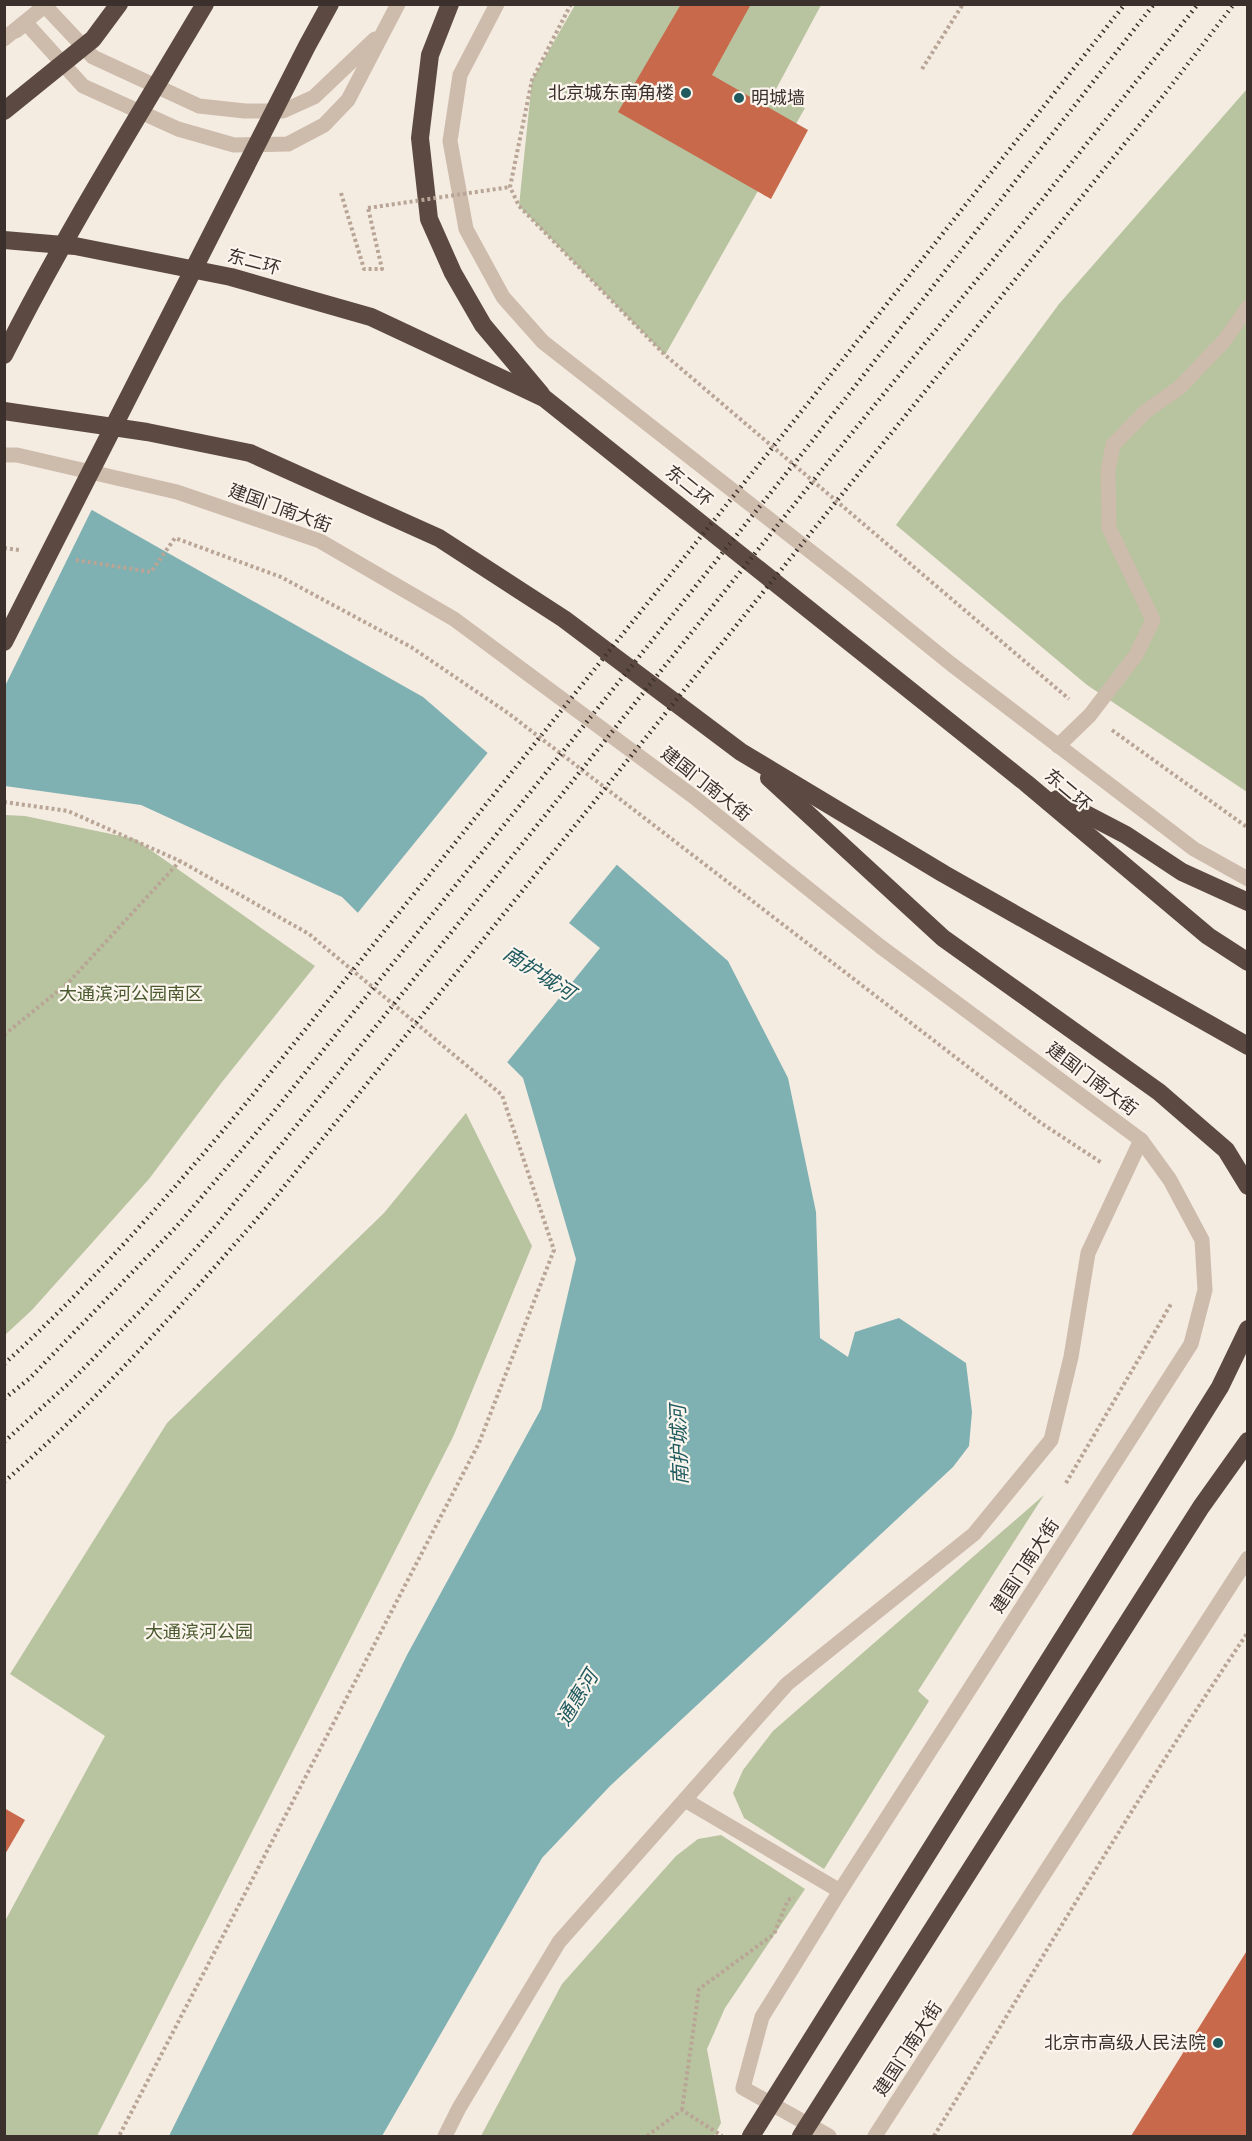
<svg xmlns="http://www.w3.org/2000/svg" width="1252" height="2141" font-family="Commissioner,'Noto Sans SC',sans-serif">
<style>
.green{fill:#b8c4a0}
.water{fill:#7fb0b2}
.pier{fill:#f4ebe1}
.building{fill:#c8694b}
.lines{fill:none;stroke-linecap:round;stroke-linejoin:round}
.path{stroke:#b9a596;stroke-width:4;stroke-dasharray:3 3;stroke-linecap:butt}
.minor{stroke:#cdbbac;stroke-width:15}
.highway{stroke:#5c4a42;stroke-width:18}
.rail{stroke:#3b302b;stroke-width:4.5;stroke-dasharray:1.5 4.5;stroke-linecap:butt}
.path-bridge{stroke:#b9a596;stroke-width:4;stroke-dasharray:3 3;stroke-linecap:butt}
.highway-bridge{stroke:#5c4a42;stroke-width:18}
.poi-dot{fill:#1f5a5e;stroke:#fbf5ee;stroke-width:2}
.labels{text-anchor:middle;stroke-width:4.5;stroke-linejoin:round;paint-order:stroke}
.poi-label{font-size:18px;fill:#3b302b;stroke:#fbf5ee;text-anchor:end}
.street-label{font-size:18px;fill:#3b302b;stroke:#fbf5ee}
.park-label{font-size:18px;fill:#4a5a2e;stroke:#fbf5ee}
.water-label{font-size:20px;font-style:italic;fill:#1f5a5e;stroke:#fbf5ee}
</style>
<rect width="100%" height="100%" fill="#f4ebe1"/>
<g class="green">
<path d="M575 5H821L775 91 805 108 665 355 519 206 532 80Z"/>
<path d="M1247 89V792L1087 685 896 525 1059 304Z"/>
<path d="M5 815 25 816 135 839 315 966 222 1082 149 1179 32 1310 5 1335Z"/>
<path d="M466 1113 532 1246 453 1437 97 2136H5V1921L105 1736 10 1674 167 1423 384 1213Z"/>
<path d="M1044 1495 918 1691 929 1701 824 1869 744 1818 733 1793 743 1770 773 1731Z"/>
<path d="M721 1835 805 1889 725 2008 707 2049 721 2123 714 2136H481L562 1984 676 1856 698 1839Z"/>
</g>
<path class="water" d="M92 510 423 697 728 961 788 1078 816 1212 820 1338 848 1357 855 1332 899 1318 966 1363 972 1412 969 1446 953 1467 610 1786 542 1858 382 2136H169L407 1655 541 1409 576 1259 523 1078 342 897 141 805 5 786V526Z"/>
<g class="pier">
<path d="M93 507 5 686 4 523Z"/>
<path d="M490 750 619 862 569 923 600 948 505 1065 356 915Z"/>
</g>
<g class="building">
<path d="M681 4H751L712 75 808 130 771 199 618 112Z"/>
<path d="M4 1808 25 1820 4 1856Z"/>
<path d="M1248 1949V2136H1131Z"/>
</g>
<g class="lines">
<g class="path">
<path d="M571 4 532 80 510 187 519 206 665 355 1069 699"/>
<path d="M922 69 963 4"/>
<path d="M341 193 364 269H382L368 208"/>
<path d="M4 548 19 550"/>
<path d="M76 560 151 572 175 538 281 577 411 647 508 713 1041 1123 1102 1163"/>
<path d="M1112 730 1248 828"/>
<path d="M4 802 68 811 180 861 309 934 502 1095 554 1250 479 1443 119 2136"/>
<path d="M4 1035 68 983 180 861"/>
<path d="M1066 1483 1171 1304"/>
<path d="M682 2110 699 1989 774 1934 788 1900 794 1897"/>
<path d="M647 2136 682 2110 722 2136"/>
<path d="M934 2136C1037 1967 1137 1796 1248 1632"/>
</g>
<g class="minor">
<path d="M497 4 460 75 450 141 466 229 503 297 543 342 856 587 951 664 1194 849 1248 879"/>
<path d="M45 6 93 57 199 106 245 111H283L314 97 375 39"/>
<path d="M16 31 26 23 83 86 178 129 234 145 288 144 324 125 348 100 398 4"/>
<path d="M4 39 47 4"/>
<path d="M4 455H17L177 492 320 541 454 619 694 797 881 947 1141 1140 1170 1180 1202 1240 1205 1290 1191 1344 840 1891 762 2017 743 2088 829 2136"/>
<path d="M1058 746 1090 715 1136 655 1153 620 1109 528 1108 471 1113 445 1146 411 1179 388 1224 341 1248 307"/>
<path d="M685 1800 840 1891"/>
<path d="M445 2136 459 2108 559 1942 787 1684 974 1534 1051 1440 1071 1357 1088 1253 1141 1140"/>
<path d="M875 2136 1248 1558"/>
</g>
<g class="highway">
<path d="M450 4 430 55 420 138 429 219 453 273 483 325 541 394"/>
<path d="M4 240 75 246 231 277 371 317 544 398 1026 783 1208 936 1248 962"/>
<path d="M4 411 147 432 250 453 439 538 564 619 741 752 944 874 1248 1046"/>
<path d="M769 778 943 938 1159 1092 1226 1150 1248 1186"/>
<path d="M1057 799 1126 835 1182 872 1248 902"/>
</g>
<g class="rail">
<path d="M4 1364C94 1282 170 1194 247 1102L805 407 1125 4"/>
<path d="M4 1399 30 1378 177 1226 268 1119 805 450 1154 4"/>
<path d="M4 1442 70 1382 146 1305 220 1221 825 466 1041 201 1198 4"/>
<path d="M4 1482C103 1396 189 1297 274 1199L1163 96 1234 4"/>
</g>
<path class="path-bridge" d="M368 208 510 187"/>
<g class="highway-bridge">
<path d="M4 111 93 39 119 4"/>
<path d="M4 355C65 234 136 120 205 4"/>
<path d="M4 642 307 46 330 4"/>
<path d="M751 2136 1220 1387 1248 1329"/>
<path d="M801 2136 1201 1507 1248 1441"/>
</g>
</g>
<g class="poi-dot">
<circle cx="686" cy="93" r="6"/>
<circle cx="739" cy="98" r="6"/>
<circle cx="1218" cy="2043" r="6"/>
</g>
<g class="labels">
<g class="poi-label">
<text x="674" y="99">北京城东南角楼</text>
<text x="751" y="104" text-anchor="start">明城墙</text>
<text x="1206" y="2049">北京市高级人民法院</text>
</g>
<g class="street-label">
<text transform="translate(254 262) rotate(15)" y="6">东二环</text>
<text transform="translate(689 486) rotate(39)" y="6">东二环</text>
<text transform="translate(280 508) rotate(20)" y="6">建国门南大街</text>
<text transform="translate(706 784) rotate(38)" y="6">建国门南大街</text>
<text transform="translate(1068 790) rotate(40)" y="6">东二环</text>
<text transform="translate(1092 1079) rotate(37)" y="6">建国门南大街</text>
<text transform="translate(1025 1566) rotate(-57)" y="6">建国门南大街</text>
<text transform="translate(908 2049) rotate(-57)" y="6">建国门南大街</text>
</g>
<g class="park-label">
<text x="131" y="1000">大通滨河公园南区</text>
<text x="199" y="1638">大通滨河公园</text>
</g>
<g class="water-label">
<text transform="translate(539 973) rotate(33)" y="7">南护城河</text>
<text transform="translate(679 1445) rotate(-92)" y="7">南护城河</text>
<text transform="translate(577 1698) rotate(-59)" y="7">通惠河</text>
</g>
</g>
<rect width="1252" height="2141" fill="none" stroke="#3b302b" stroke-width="12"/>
</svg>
